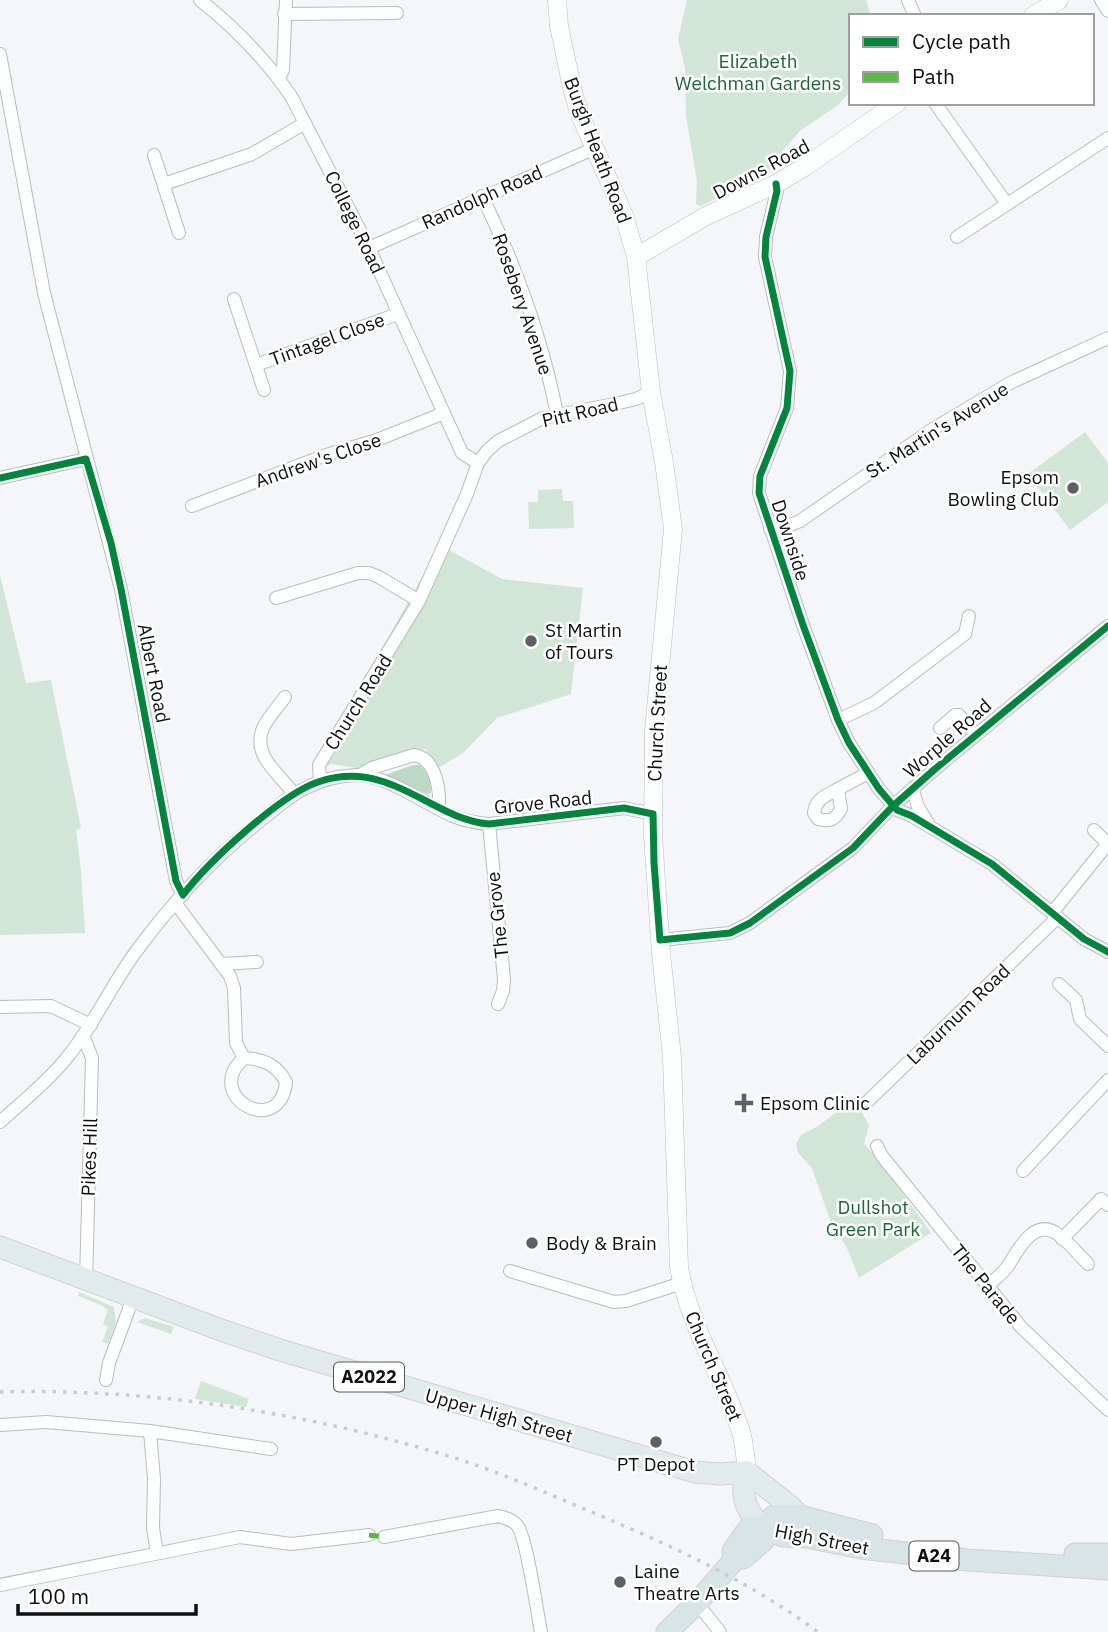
<svg xmlns="http://www.w3.org/2000/svg" width="1108" height="1632" font-family="'IBM Plex Sans',sans-serif">
<style>
.green{fill:#d1e6d6}
.forest{fill:#bbd9c3}
.lines{fill:none;stroke-linecap:round;stroke-linejoin:round}
.minor-casing{stroke:#babcbe;stroke-width:14}
.secondary-casing{stroke:#babcbe;stroke-width:19}
.primary-casing{stroke:#d0d1d2;stroke-width:23}
.trunk-casing{stroke:#d0d1d2;stroke-width:23}
.minor{stroke:#fdfefe;stroke-width:12}
.secondary{stroke:#fdfefe;stroke-width:18}
.primary{stroke:#e1ebeb;stroke-width:21}
.trunk{stroke:#d8e4e6;stroke-width:21}
.rail{stroke:#cacbcc;stroke-width:3.5;stroke-dasharray:3.5 7;stroke-linecap:butt}
.quiet{stroke:#58b947;stroke-width:5;stroke-dasharray:10 5;stroke-linecap:butt}
.cycleway-casing{stroke:#fff;stroke-width:11}
.cycleway{stroke:#00873e;stroke-width:7}
.poi-dot{fill:#5e6062;stroke:#fff;stroke-width:2.5}
.labels{text-anchor:middle;stroke-width:5;stroke-linejoin:round;paint-order:stroke}
.shield{fill:#fff;stroke:#565758;stroke-width:2}
.shield-label{font-size:18px;font-weight:bold;fill:#0e0f10}
.park-label{font-size:19px;fill:#1a6832;stroke:#fff}
.street-label{font-size:19px;fill:#0e0f10;stroke:#fff}
.poi-label{font-size:19px;fill:#0e0f10;stroke:#fff;text-anchor:start}
</style>
<rect width="100%" height="100%" fill="#f4f6f9"/>
<g class="green">
<path d="M687 0H866L871 16H851V91L837 106 801 130 777 157 783 163 701 206 696 204 697 181 686 116 685 68 678 39Z"/>
<path d="M1085 432 1108 463V502L1070 530 1028 474Z"/>
<path d="M562 489 563 501H573L574 528 529 529 528 502H538V490Z"/>
<path d="M440 545 502 579 583 588 571 694 497 718 463 753 432 772 426 749 357 768 331 764 314 770Z"/>
<path d="M0 575 26 683 51 680 81 828 76 830 81 871 85 933 0 935Z"/>
<path d="M854 1099 869 1125 864 1144 879 1159 931 1233 859 1278 847 1248 830 1220 812 1168 798 1153 796 1144 801 1135 818 1126Z"/>
<path d="M79 1292 114 1307 116 1323 108 1344 102 1342 108 1327 103 1324 108 1310 101 1305 78 1296Z"/>
<path d="M145 1318 174 1327 171 1334 137 1322Z"/>
<path d="M201 1381 249 1399 246 1407 195 1399Z"/>
</g>
<path class="forest" d="M413 765H420L430 777 431 793 427 794 385 775Z"/>
<g class="lines">
<defs>
<g id="minor">
<path d="M200 0C234 27 266 60 291 96L369 248 462 453 478 463"/>
<path d="M908 0 915 16"/>
<path d="M1101 0 1108 11"/>
<path d="M284 14 397 13"/>
<path d="M0 54 44 293 121 589 176 881 183 895"/>
<path d="M279 78 283 70 286 0"/>
<path d="M935 103 1007 204"/>
<path d="M154 155 179 233"/>
<path d="M164 184 252 154 305 123"/>
<path d="M776 184 777 191 766 237 765 257 790 371 787 408 760 476 759 493 803 625 838 720 849 743 879 789 897 810 912 816 992 864 1084 939 1108 952"/>
<path d="M482 196C516 266 542 338 557 414"/>
<path d="M957 237 1108 138"/>
<path d="M369 248 595 148"/>
<path d="M234 299 264 390"/>
<path d="M256 365 398 314"/>
<path d="M0 478 86 459"/>
<path d="M192 506 326 455 377 440 444 413"/>
<path d="M770 529 788 526 800 521 933 429 1010 383 1108 338"/>
<path d="M276 598 358 573H369L379 577 419 601"/>
<path d="M285 697C278 707 268 717 263 728 251 756 281 775 294 794"/>
<path d="M838 720 874 703 965 634 969 616"/>
<path d="M940 728 955 715H959L975 734"/>
<path d="M360 775 372 768 414 755C436 758 440 790 439 808"/>
<path d="M320 781 319 765 419 601 467 494 478 463 487 451 498 441 543 418 619 403 636 399 651 392"/>
<path d="M915 787 913 791 918 807 928 823"/>
<path d="M838 789C827 795 815 799 814 813L818 819C830 822 835 820 841 809L838 789 868 773"/>
<path d="M489 824 504 979 503 991 498 1004"/>
<path d="M176 904 230 976 234 988 236 1043 244 1058C264 1059 277 1065 286 1082 280 1140 201 1096 244 1058"/>
<path d="M1052 913 1106 846 1107 843 1094 830"/>
<path d="M660 940 730 933 750 923 853 848 893 806 935 769 1108 626"/>
<path d="M221 964 257 962"/>
<path d="M1059 984 1076 1000 1080 1019 1108 1046"/>
<path d="M0 1007 51 1006 91 1025"/>
<path d="M83 1035 92 1058 86 1281"/>
<path d="M856 1105 865 1104 1057 918"/>
<path d="M0 1122C22 1102 46 1083 65 1060 93 1027 110 987 135 953 173 901 216 855 266 816 280 805 293 793 310 786 323 779 341 776 356 775 387 775 425 804 453 816 465 821 476 823 489 824L624 808 653 814"/>
<path d="M877 1146 882 1156 1021 1327 1108 1410"/>
<path d="M1023 1171 1108 1080"/>
<path d="M1062 1239 1101 1199 1108 1205"/>
<path d="M510 1271 614 1302 626 1301 682 1283"/>
<path d="M988 1286C994 1280 1003 1273 1008 1266 1017 1252 1033 1218 1056 1233 1068 1241 1078 1254 1088 1264"/>
<path d="M106 1380 109 1363 133 1298"/>
<path d="M0 1425 46 1422 150 1431"/>
<path d="M384 1537 498 1516C505 1518 512 1519 517 1525 527 1538 537 1612 541 1632"/>
<path d="M157 1553 153 1528 154 1479 150 1431 271 1449"/>
<path d="M0 1585 240 1537 291 1544 369 1535"/>
<path d="M697 1603 720 1632"/>
</g>
<g id="secondary">
<path d="M557 0 559 26 573 92 580 115 624 215 636 257 651 392 664 462 673 529 654 730 653 836 661 953 672 1057 679 1267C689 1326 722 1374 740 1429 745 1442 745 1458 747 1472"/>
<path d="M1033 16 1059 0"/>
<path d="M636 257 706 216 776 184 806 166 897 103"/>
</g>
<g id="primary">
<path d="M0 1247 221 1330 280 1350 695 1472 720 1474 747 1472"/>
<path d="M747 1472 790 1506 799 1516"/>
<path d="M747 1472C739 1496 746 1511 763 1528"/>
</g>
<g id="trunk">
<path d="M763 1528 774 1516H799L872 1535"/>
<path d="M1075 1554H1108"/>
<path d="M735 1559 733 1551 749 1528H763L783 1536 807 1537 861 1548 968 1560 1108 1569"/>
<path d="M667 1632 697 1603 735 1559 743 1558 763 1541V1528"/>
</g>
</defs>
<use href="#minor" class="minor-casing"/>
<use href="#secondary" class="secondary-casing"/>
<use href="#primary" class="primary-casing"/>
<use href="#trunk" class="trunk-casing"/>
<use href="#minor" class="minor"/>
<use href="#secondary" class="secondary"/>
<use href="#primary" class="primary"/>
<use href="#trunk" class="trunk"/>
<path class="rail" d="M0 1392C153 1388 309 1413 455 1458 502 1473 548 1494 594 1513 672 1546 749 1581 818 1632"/>
<path class="quiet" d="M369 1535 384 1537"/>
<defs>
<g id="cycleway">
<path d="M776 184 777 191 766 237 765 257 790 371 787 408 760 476 759 493 803 625 838 720 849 743 879 789 897 810 912 816 992 864 1084 939 1108 952"/>
<path d="M0 478 86 459 111 543 121 589 176 881 183 895C208 862 280 795 318 782 339 775 359 774 381 781 419 792 448 820 489 824L624 808 653 814 654 863 660 940 730 933 750 923 853 848 893 806 935 769 1108 626"/>
</g>
</defs>
<use href="#cycleway" class="cycleway-casing"/>
<use href="#cycleway" class="cycleway"/>
</g>
<g class="poi-dot">
<circle cx="1073" cy="488" r="7"/>
<circle cx="531" cy="641" r="7"/>
<path d="M740.5 1092.5h7v7h7v7h-7v7h-7v-7h-7v-7h7z"/>
<circle cx="532" cy="1243" r="7"/>
<circle cx="656" cy="1442" r="7"/>
<circle cx="620" cy="1582" r="7"/>
</g>
<g class="labels">
<g class="shield">
<rect x="334" y="1362.5" width="70" height="29" rx="5"/>
<rect x="909.5" y="1541.5" width="49" height="29" rx="5"/>
</g>
<g class="shield-label">
<text x="369" y="1383">A2022</text>
<text x="934" y="1562">A24</text>
</g>
<g class="park-label">
<text x="758" y="68">Elizabeth<tspan x="758" dy="22">Welchman Gardens</tspan></text>
<text x="873" y="1214">Dullshot<tspan x="873" dy="22">Green Park</tspan></text>
</g>
<g class="street-label">
<text transform="translate(598 150) rotate(69)" y="7">Burgh Heath Road</text>
<text transform="translate(761 169) rotate(-28)" y="7">Downs Road</text>
<text transform="translate(482 197) rotate(-24)" y="7">Randolph Road</text>
<text transform="translate(355 222) rotate(64)" y="7">College Road</text>
<text transform="translate(523 304) rotate(71)" y="7">Rosebery Avenue</text>
<text transform="translate(327 339) rotate(-20)" y="7">Tintagel Close</text>
<text transform="translate(580 412) rotate(-13)" y="7">Pitt Road</text>
<text transform="translate(937 430) rotate(-32)" y="7">St. Martin's Avenue</text>
<text transform="translate(318 460) rotate(-19)" y="7">Andrew's Close</text>
<text transform="translate(791 540) rotate(72)" y="7">Downside</text>
<text transform="translate(154 673) rotate(79)" y="7">Albert Road</text>
<text transform="translate(358 702) rotate(-58)" y="7">Church Road</text>
<text transform="translate(657 723) rotate(-87)" y="7">Church Street</text>
<text transform="translate(947 738) rotate(-41)" y="7">Worple Road</text>
<text transform="translate(543 802) rotate(-6)" y="7">Grove Road</text>
<text transform="translate(497 915) rotate(-96)" y="7">The Grove</text>
<text transform="translate(958 1014) rotate(-44)" y="7">Laburnum Road</text>
<text transform="translate(89 1157) rotate(-88)" y="7">Pikes Hill</text>
<text transform="translate(986 1284) rotate(51)" y="7">The Parade</text>
<text transform="translate(714 1366) rotate(67)" y="7">Church Street</text>
<text transform="translate(499 1415) rotate(16)" y="7">Upper High Street</text>
<text transform="translate(822 1539) rotate(11)" y="7">High Street</text>
</g>
<g class="poi-label">
<text x="1059" y="484" text-anchor="end">Epsom<tspan x="1059" dy="22">Bowling Club</tspan></text>
<text x="545" y="637">St Martin<tspan x="545" dy="22">of Tours</tspan></text>
<text x="760" y="1110">Epsom Clinic</text>
<text x="546" y="1250">Body &amp; Brain</text>
<text x="656" y="1471" text-anchor="middle">PT Depot</text>
<text x="634" y="1578">Laine<tspan x="634" dy="22">Theatre Arts</tspan></text>
</g>
</g>
<rect x="849" y="14" width="245" height="91" fill="#ffffff" stroke="#9f9f9f" stroke-width="2"/>
<rect x="863" y="37" width="35" height="10" fill="#00873e" stroke="#9f9f9f" stroke-width="2"/>
<text x="912" y="49" font-size="21" fill="#0e0f10">Cycle path</text>
<rect x="863" y="72" width="35" height="10" fill="#58b947" stroke="#9f9f9f" stroke-width="2"/>
<text x="912" y="84" font-size="21" fill="#0e0f10">Path</text>
<path d="M18 1604v10h178v-10" fill="none" stroke="#0e0f10" stroke-width="3.5"/>
<text x="28" y="1604" font-size="21" fill="#0e0f10" stroke="#ffffff" stroke-width="5" paint-order="stroke">100 m</text>
</svg>
